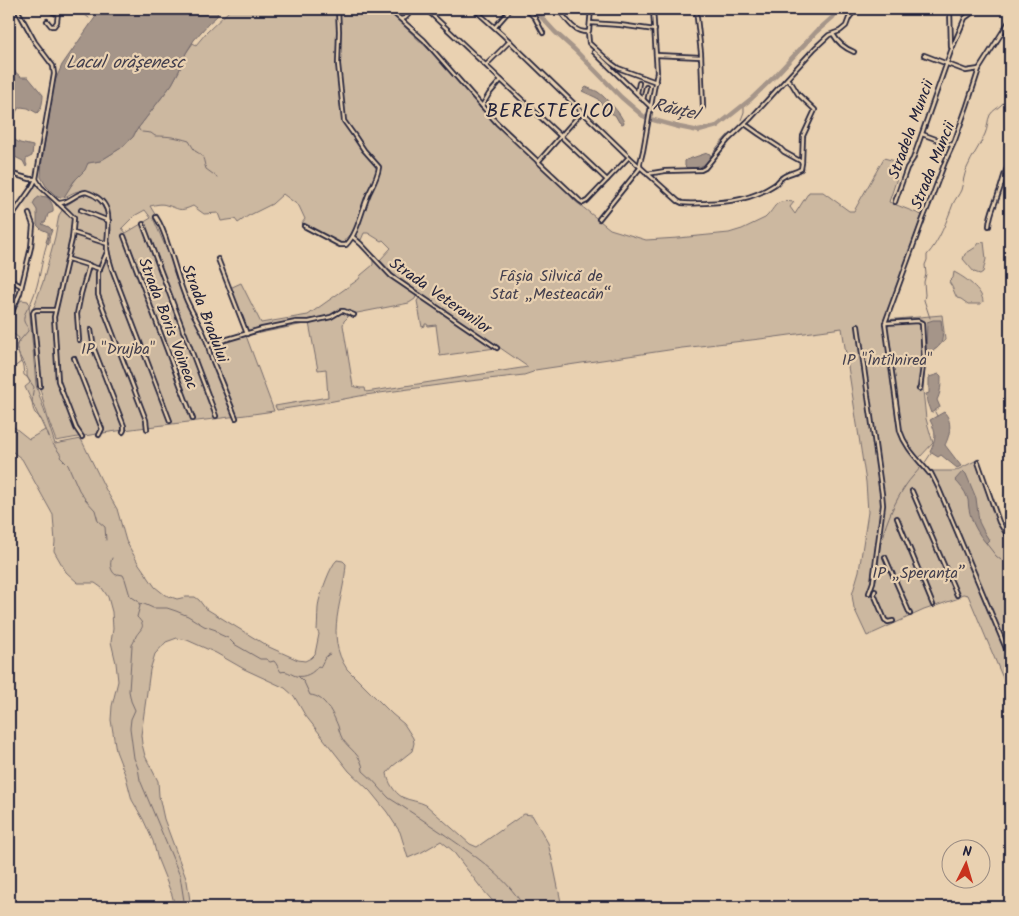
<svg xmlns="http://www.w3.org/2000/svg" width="1019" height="916" font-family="Kalam,sans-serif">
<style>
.built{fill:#dac4a8}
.green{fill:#ccb8a0;stroke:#776d6e;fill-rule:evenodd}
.water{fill:#a59589;stroke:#71676a}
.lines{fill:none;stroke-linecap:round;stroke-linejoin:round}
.stream{stroke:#71676a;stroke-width:1}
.river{stroke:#a59589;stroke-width:4.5}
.minor-casing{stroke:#22223b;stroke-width:6}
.minor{stroke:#e9d1b1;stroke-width:2.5}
.labels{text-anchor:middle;stroke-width:4.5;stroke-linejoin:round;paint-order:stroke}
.street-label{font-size:16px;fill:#22223b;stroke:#e9d1b1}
.park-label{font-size:16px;fill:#44404f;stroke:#e9d1b1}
.water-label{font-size:18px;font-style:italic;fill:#433f4e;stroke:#e9d1b1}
.quarter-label{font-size:19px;letter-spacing:1px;fill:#22223b;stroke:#e9d1b1}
</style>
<rect width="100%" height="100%" fill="#e9d1b1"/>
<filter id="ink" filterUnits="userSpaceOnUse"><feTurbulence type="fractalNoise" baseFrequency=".02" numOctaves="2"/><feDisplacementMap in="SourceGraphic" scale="10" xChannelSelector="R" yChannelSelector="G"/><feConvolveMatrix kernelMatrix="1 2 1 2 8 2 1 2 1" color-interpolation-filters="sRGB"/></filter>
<g filter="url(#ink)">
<path class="built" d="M36 185 40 187 44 192 41 198V208L33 219 23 204Z"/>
<g class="green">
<path d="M231 9H386L448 68 463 86 539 160 575 201 610 229 646 240 678 238 729 233 742 229 765 218C777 207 773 199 794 202L790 207 795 214 809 192H823L849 211H854L884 158 902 163 889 202 922 215 885 320 942 315 945 340 933 351 926 353 923 390 926 419 933 443 919 458 930 471H955L979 459 1000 522 1010 537V688L1002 676 968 595 963 594 958 596 959 598 924 610 867 636 854 608 852 595 859 571 868 512 866 482 842 328 760 339 682 348 535 370 533 372 524 375 461 382 365 395 328 402 277 410 275 406 328 397 326 369 318 370 309 323 250 335 230 288 241 283 261 323 308 315 359 279 361 275 373 265V260L390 277 414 293 416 296 415 299 409 303 347 315 348 317 344 321 343 325 353 386 360 388H365L366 392 528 367 394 275 380 260 391 248 383 240 381 241 368 233H364L361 240 356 237 349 235 342 243H340L302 223 305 219 299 206 283 194 272 204 248 216 238 223 235 219 221 221 218 213 204 214 193 206C178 213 179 208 166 205 161 203 155 205 150 206L156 216 153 218 175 269 173 270 180 288 208 342 245 333 274 411C201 422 128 427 56 441L48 419 39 385 32 312 43 282 55 237 59 215 65 206 81 196 87 195 93 197 98 201 104 208 107 219 109 220 110 230 111 231C110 224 111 216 109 210 105 200 92 190 80 191 75 191 69 195 65 197L64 196C71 184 81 174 88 163L100 161 121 148 133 137 136 131 172 84 179 71 186 53 193 43 196 45 206 33ZM145 210 151 218 126 233 122 228 134 216Z"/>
<path d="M984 242 986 259 983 272 980 274 974 272 963 259 965 254 976 247 979 243Z"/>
<path d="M954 272C964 277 983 290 983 302L981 304H968L961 299 957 298C954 293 953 287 949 282L953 278Z"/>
<path d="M420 297 495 348 440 356 436 325 428 326 427 324H425V326L422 327 417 301Z"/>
<path d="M22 300 28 301 29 304 36 385 55 444 81 439 106 490 117 509 126 541 137 561 155 587 165 595 177 599 186 597H195L199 600 205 608 269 647 298 660 305 661 311 658 315 654 319 634 317 630C318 621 317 610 319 601 322 591 330 566 337 560L343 561 346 564C344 600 324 635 347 669L392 714 404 724 413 738 414 743 412 751 393 766 387 773C388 782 394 792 402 797 410 801 419 801 426 805L470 844 477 847 524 814 532 815 548 843 554 868 562 907H498L482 889 452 850 441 841 422 852 408 858 400 832 387 812 370 791 349 771 305 715 294 696 285 688 244 669 216 653 187 640 177 638 166 642 155 654 150 670 141 735 142 744 145 756 158 781 159 796 164 819 187 881 191 907H175L172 895 158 860 153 841 143 819 132 800 126 777 116 751 111 720 112 706 118 681 116 663 111 642 113 629 112 612 108 597 102 588 95 583H78L66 572 54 551 55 542 53 515 22 459 9 449V423L29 439 45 430 25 387 30 383 27 376V370L16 349 19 338 9 331V322L20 301Z"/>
</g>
<g class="water">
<path d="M101 9H222L218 12 217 16 208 24 194 40 186 53 179 71 172 84 136 131 133 137 121 148 100 161 88 163 85 170 74 181 64 197H60L55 195 46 186 41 177 42 158 49 119 52 93 55 81 62 65Z"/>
<path d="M9 63 11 66V70H13L21 77H28L43 95C43 100 42 109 37 113L28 108 21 107C20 108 19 108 18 109 14 113 10 133 11 138L20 143 33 146 32 156 26 159V163L27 165 26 167 23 161 9 154Z"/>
<path d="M586 87C590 89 595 90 598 92 605 97 622 114 624 123L622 124 619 122 615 115 606 111 597 98 582 91Z"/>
<path d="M707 153 710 154 711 158C704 167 698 168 687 168L685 166V161L686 160Z"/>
<path d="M40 196 47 197C51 201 54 206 53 212L48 214 46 221 42 224 49 227 52 230 49 238V244L46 242 48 236V232L41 229 37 225V210L33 204 35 200Z"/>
<path d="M933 320H941C943 336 946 348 926 353L927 322Z"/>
<path d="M939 374 941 376C941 385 941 392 937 400L940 407 931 413 927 402 926 394 929 393V377Z"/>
<path d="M944 412C953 421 950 435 945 445L961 466 957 468 941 455 938 457 930 452C936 439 937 434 930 420Z"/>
<path d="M963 471 966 474 976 498 979 522 984 532 989 540 986 543C978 534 971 521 969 509 968 505 969 501 967 497 965 491 960 485 955 480Z"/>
</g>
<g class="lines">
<g class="stream">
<path d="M78 9 89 18"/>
<path d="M1010 64 1008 70 1010 75"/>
<path d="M741 120 744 112V105"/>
<path d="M138 128 140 131"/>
<path d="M142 132 151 133 155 136C168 136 176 137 189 141L195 151C205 156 203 160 206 169L217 177"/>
<path d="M711 156 718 146 728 135"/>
<path d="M930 318 924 300 925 295 924 282 926 274 925 265 927 260V255C939 242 947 220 953 204 955 199 959 195 961 190 963 183 964 175 967 168 972 156 980 146 985 134 988 128 987 121 990 115 993 110 997 109 1001 105 1010 97 1009 88 1010 77"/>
<path d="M21 362 23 366 24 375 27 377 34 387C32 394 31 407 35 413 37 415 39 416 41 419 45 426 48 434 51 442"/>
<path d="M9 371 21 362 16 345 28 331V328C26 325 23 322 24 318 24 312 30 306 32 300 40 282 41 262 47 243"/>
<path d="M9 375 14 382 12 385 9 387"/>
<path d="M935 412 937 416"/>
<path d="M53 444 61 455 60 457 68 465 79 490 85 499 95 510 98 521 105 527 106 540"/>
<path d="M924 464 932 452"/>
<path d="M986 543 996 556 1001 560"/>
<path d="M112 558C109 564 111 572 116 575L118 574 123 575 125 579 130 596 138 601 140 606 137 617C147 627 141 628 136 636 135 639 134 642 132 645L129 691 131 701 135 710 131 719 130 728 134 758 138 768 140 780 180 876 185 907"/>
<path d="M871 592C881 575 877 556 882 538 887 520 895 501 906 485 910 479 916 473 921 467"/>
<path d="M139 603 144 604 153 608H167L176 611 188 616 204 626 216 630 219 634 228 638 234 644 260 659H266L270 662 274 661C277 664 278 668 281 672 287 670 290 674 296 676 304 678 314 673 318 666L320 667C323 663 324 656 330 654"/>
<path d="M298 676 304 682 310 695C325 696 333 714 338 726 339 730 340 734 342 738 348 749 363 755 363 771 373 779 380 789 389 798 407 809 424 821 441 832 471 853 505 875 524 907"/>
</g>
<path class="river" d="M534 9 555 32 575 50 621 97 643 116 650 119 679 127 699 131 717 126 751 99 776 75 816 32 833 17 838 9"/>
<defs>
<g id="minor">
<path d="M47 9 55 13 64 9"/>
<path d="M389 9 424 40 497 123 580 201 583 203 587 201 629 157"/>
<path d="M426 9 607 180"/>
<path d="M474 9 503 35 629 157 678 201 682 203C690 204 698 203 706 203 731 202 753 199 774 185 778 183 779 179 783 177 788 173 795 173 801 169L802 163 803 136 815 110 798 94 792 84 787 79"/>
<path d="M526 9 535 18 543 33"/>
<path d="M558 9C567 19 573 33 588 32"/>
<path d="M591 9 589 31 588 32 589 43 611 63 618 68 656 82"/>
<path d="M696 9 701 53 703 107"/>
<path d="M950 9 951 47"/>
<path d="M401 19 405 18 414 9"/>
<path d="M47 21 51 26H54L57 22 58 13"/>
<path d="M590 23 620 25 655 30"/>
<path d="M495 27 509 11 510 9"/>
<path d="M833 34C838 43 844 48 854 52"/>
<path d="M594 52 651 107"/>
<path d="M656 55 701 57"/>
<path d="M924 55 966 71 979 69"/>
<path d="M486 65 510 41"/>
<path d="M637 93 639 83"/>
<path d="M643 100 646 87"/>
<path d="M482 106 489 94 501 80"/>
<path d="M745 124 759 134 779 147 784 152 802 162"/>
<path d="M922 134 952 145"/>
<path d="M538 162 581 113"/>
<path d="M9 173 30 179H36"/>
<path d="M647 174 665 171 701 170 705 168 728 140 751 118 815 48 829 35 840 31 846 26 849 18 856 9"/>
<path d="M36 179 41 187 69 213 74 218 72 239 54 317 58 381 76 428 82 437"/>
<path d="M895 202 907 168 913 159 951 51 965 18 977 9"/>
<path d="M58 203C69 204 75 193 86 192 117 202 107 225 107 249 108 256 110 263 112 269L170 421"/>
<path d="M81 210 109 221"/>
<path d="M156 217C162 226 165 235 168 245 175 264 179 283 187 301 195 319 207 334 210 354L236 418"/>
<path d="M599 219 640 168V163L643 151 657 72 653 9"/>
<path d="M9 220 32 187 36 179 54 74 53 66 35 42 17 9"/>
<path d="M143 224 182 327 183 331 185 334 216 416"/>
<path d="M304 226 340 245H346C358 233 362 209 369 193 373 185 378 176 379 167L364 150 354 135 344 121 338 64 339 31 338 9"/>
<path d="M989 226C990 212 995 205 999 192 1003 182 1004 171 1010 163"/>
<path d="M74 233 108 244"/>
<path d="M124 236 193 419"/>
<path d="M353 237 361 244 391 276 497 348"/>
<path d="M107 252 98 273V295L146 420 147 429"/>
<path d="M68 259 100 269"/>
<path d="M218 259 247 334"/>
<path d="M9 279 21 286"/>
<path d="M9 319 20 293 31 247 33 225 29 214"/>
<path d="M885 323 918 321 922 323 924 359 920 388 919 389"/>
<path d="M858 326 882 494 883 505 873 582 869 593"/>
<path d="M91 330 94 349 124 426V430L123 432"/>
<path d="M79 340 77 314 81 294 89 265"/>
<path d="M209 346 211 344 262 329 296 322H309L331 317 341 311H344L354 315"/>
<path d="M74 358 102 429 99 435"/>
<path d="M40 386 33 313 34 311 36 310H55"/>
<path d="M978 462 999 522 1010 539"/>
<path d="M929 473C918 459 906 449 900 431L885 323 923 219 933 194 945 162 955 140 967 106 979 69 1010 20"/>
<path d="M931 473 939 489 1010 658"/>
<path d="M912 491 957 595"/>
<path d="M897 518 933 605"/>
<path d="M885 557 910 614"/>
<path d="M875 591 874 594 885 620 888 622 893 621"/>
</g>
</defs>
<use href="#minor" class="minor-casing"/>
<use href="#minor" class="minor"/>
</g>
</g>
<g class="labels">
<g class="street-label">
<text transform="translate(910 129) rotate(-70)" y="6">Stradela Muncii</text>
<text transform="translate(932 165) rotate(-68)" y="6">Strada Muncii</text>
<text transform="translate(441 295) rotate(35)" y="6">Strada Veteranilor</text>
<text transform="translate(206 313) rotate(69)" y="6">Strada Bradului</text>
<text transform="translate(169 323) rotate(69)" y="6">Strada Boris Voineac</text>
</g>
<g class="park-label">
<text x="551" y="281">Fâșia Silvică de<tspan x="551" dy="18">Stat „Mesteacăn“</tspan></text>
<text x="118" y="354">IP "Drujba"</text>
<text x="887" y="365">IP "Întîlnirea"</text>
<text x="919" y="578">IP „Speranța”</text>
</g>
<g class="water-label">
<text x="125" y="68">Lacul orăşenesc</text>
<text transform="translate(676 109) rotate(13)" y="6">Răuțel</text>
</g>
<g class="quarter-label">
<text x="550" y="117">BERESTECICO</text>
</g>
</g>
<rect width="1019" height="916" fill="none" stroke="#e9d1b1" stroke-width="30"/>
<rect x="15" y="15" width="989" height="886" fill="none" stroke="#22223b" stroke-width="2" filter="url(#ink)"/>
<g transform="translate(966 864) rotate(5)"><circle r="24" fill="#e9d1b1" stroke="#998b82"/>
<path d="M0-4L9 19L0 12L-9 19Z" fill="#c8321e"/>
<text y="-8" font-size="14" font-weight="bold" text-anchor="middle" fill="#22223b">N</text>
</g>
</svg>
